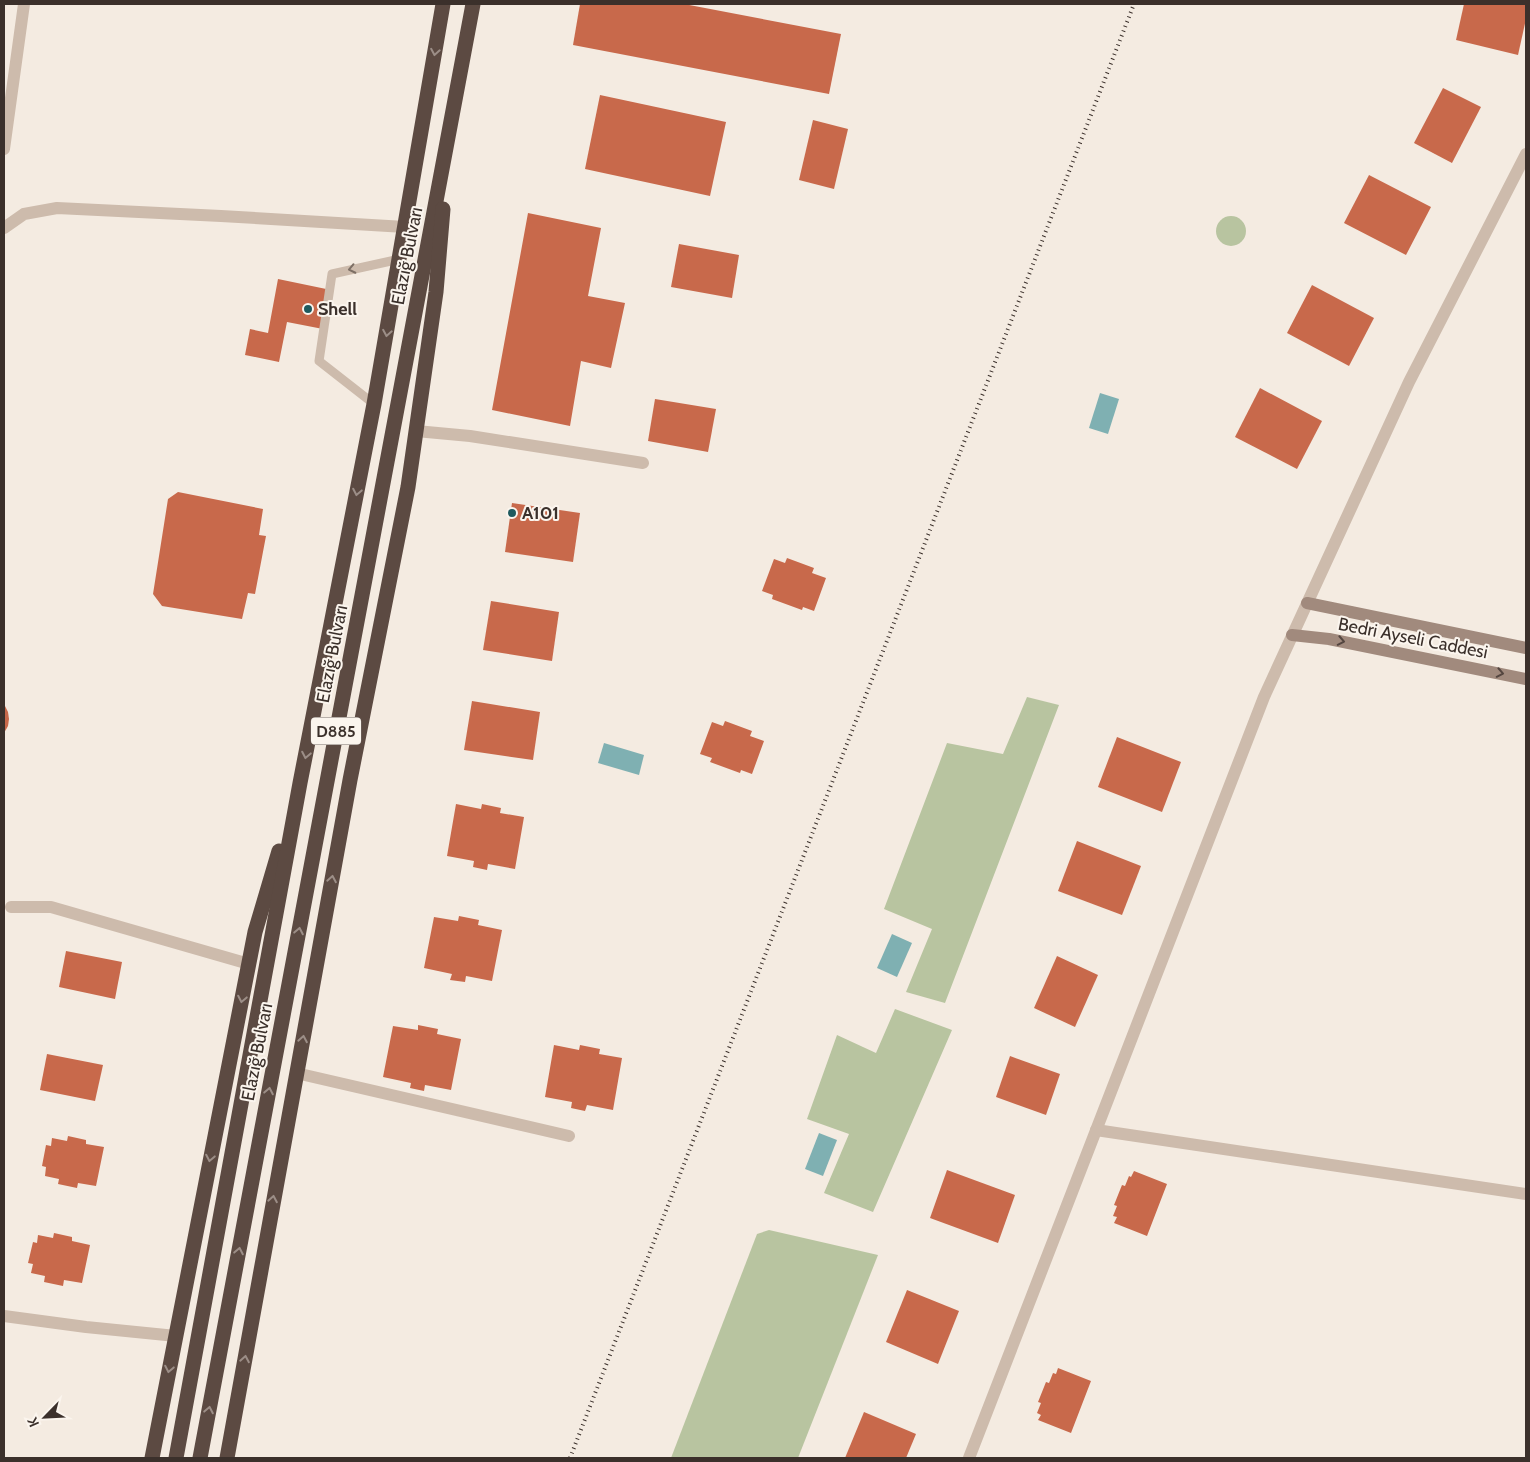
<svg xmlns="http://www.w3.org/2000/svg" width="1530" height="1462" font-family="Cabin,sans-serif">
<style>
.green{fill:#b8c4a0}
.water{fill:#7fb0b2}
.building{fill:#c8694b}
.lines{fill:none;stroke-linecap:round;stroke-linejoin:round}
.lane{stroke:#cdbbac;stroke-width:9}
.street{stroke:#cdbbac;stroke-width:12}
.secondary{stroke:#a18a7d;stroke-width:12}
.highway{stroke:#5c4a42;stroke-width:15}
.rail{stroke:#3b302b;stroke-width:4;stroke-dasharray:1 4;stroke-linecap:butt}
.oneway{stroke:#9c8e87}
.oneway2{stroke:#7d6f65}
.oneway3{stroke:#544640}
.poi-dot{fill:#1f5a5e;stroke:#fbf5ee;stroke-width:2}
.labels{text-anchor:middle;stroke-width:4;stroke-linejoin:round;paint-order:stroke}
.shield{fill:#fbf5ee;stroke:#756b66;stroke-width:1}
.shield-label{font-size:16px;font-weight:bold;fill:#3b302b}
.street-label{font-size:18px;fill:#3b302b;stroke:#fbf5ee}
.poi-label{font-size:18px;font-weight:bold;fill:#3b302b;stroke:#fbf5ee;text-anchor:start}
</style>
<rect width="100%" height="100%" fill="#f4ebe1"/>
<g class="green">
<circle cx="1231" cy="231" r="15"/>
<path d="M1027 697 1059 705 945 1003 906 992 932 929 884 909 947 743 1003 754Z"/>
<path d="M895 1009 952 1030 873 1212 824 1193 849 1134 807 1119 837 1035 876 1053Z"/>
<path d="M769 1230 878 1255 798 1458H671L757 1234Z"/>
</g>
<g class="water">
<path d="M1100 393 1119 399 1108 434 1089 428Z"/>
<path d="M604 743 644 755 639 775 598 763Z"/>
<path d="M892 934 912 943 897 977 877 968Z"/>
<path d="M819 1133 837 1140 823 1176 805 1169Z"/>
</g>
<g class="building">
<path d="M580 4H684L841 34 829 94 573 45Z"/>
<path d="M1464 4H1526V19L1518 55 1456 40Z"/>
<path d="M1443 88 1481 107 1452 163 1414 143Z"/>
<path d="M600 95 726 122 710 196 585 169Z"/>
<path d="M813 120 848 129 834 189 799 180Z"/>
<path d="M1369 175 1431 207 1406 255 1344 223Z"/>
<path d="M528 213 601 228 588 296 625 303 611 368 581 361 570 426 492 410Z"/>
<path d="M679 244 739 255 732 298 671 287Z"/>
<path d="M278 279 331 290 323 329 287 322 279 362 245 355 250 329 268 333Z"/>
<path d="M1312 285 1374 318 1349 366 1287 333Z"/>
<path d="M1260 388 1322 421 1297 469 1235 437Z"/>
<path d="M655 399 716 409 708 452 648 441Z"/>
<path d="M178 492 263 509 259 535 266 536 255 594 248 593 242 619 162 606 153 594 168 499Z"/>
<path d="M512 503 580 513 573 562 505 552Z"/>
<path d="M787 558 814 568 812 573 826 578 814 611 803 607 802 610 772 599 773 595 762 591 774 559 785 563Z"/>
<path d="M491 601 559 612 552 661 483 650Z"/>
<path d="M472 701 540 712 533 760 464 750Z"/>
<path d="M4 704 8 712 9 719 8 726 4 733Z"/>
<path d="M725 721 752 731 750 736 764 741 752 774 741 770 740 773 710 762 712 758 700 754 712 722 723 726Z"/>
<path d="M1117 737 1181 762 1162 812 1098 787Z"/>
<path d="M456 804 481 809 482 804 501 808 500 813 524 817 515 869 488 864 487 870 473 867 474 861 447 856Z"/>
<path d="M1077 841 1141 866 1122 915 1058 891Z"/>
<path d="M459 916 479 920 478 925 502 930 492 981 466 976 465 982 450 980 452 974 424 968 434 917 458 921Z"/>
<path d="M66 951 122 962 115 999 59 987Z"/>
<path d="M1057 956 1098 975 1075 1027 1034 1008Z"/>
<path d="M418 1025 438 1029 437 1034 461 1039 451 1090 425 1085 424 1091 410 1088 411 1083 383 1077 393 1026 418 1030Z"/>
<path d="M554 1045 579 1050 580 1045 600 1049 599 1054 622 1058 613 1110 587 1105 585 1111 571 1108 572 1102 545 1097Z"/>
<path d="M47 1054 103 1065 95 1101 40 1090Z"/>
<path d="M1010 1056 1060 1074 1046 1115 996 1097Z"/>
<path d="M68 1136 86 1140V1144L104 1147 96 1186 78 1183 77 1188 58 1184 59 1179 45 1176 46 1167 42 1166 46 1145 51 1146 52 1138 67 1141Z"/>
<path d="M947 1170 1015 1195 998 1243 930 1218Z"/>
<path d="M1134 1171 1167 1184 1147 1236 1114 1223 1117 1217 1113 1216 1117 1206 1114 1205 1122 1185 1125 1186 1129 1176 1131 1177Z"/>
<path d="M54 1233 72 1237V1241L90 1245 82 1283 64 1280 63 1286 44 1282 45 1276 31 1273 33 1264 28 1263 33 1242 37 1243 38 1235 53 1238Z"/>
<path d="M907 1290 959 1311 938 1364 886 1342Z"/>
<path d="M1058 1368 1091 1381 1071 1433 1038 1420 1041 1415 1037 1413 1041 1403 1038 1402 1046 1382 1049 1383 1053 1373 1056 1374Z"/>
<path d="M864 1412 916 1434 906 1458H845Z"/>
</g>
<g class="lines">
<path class="lane" d="M374 404 319 361 332 274 400 259"/>
<g class="street">
<path d="M4 149 24 4"/>
<path d="M4 228 24 214 57 208 221 216 405 227"/>
<path d="M416 431 470 436 643 463"/>
<path d="M11 907H51L249 964"/>
<path d="M296 1073 569 1136"/>
<path d="M1096 1130 1526 1194"/>
<path d="M4 1316 86 1327 176 1336"/>
<path d="M969 1458 1264 697 1409 382 1526 154"/>
</g>
<g class="secondary">
<path d="M1307 603 1526 648"/>
<path d="M1292 635 1329 639 1526 679"/>
</g>
<g class="highway">
<path d="M152 1458 255 932 279 851"/>
<path d="M176 1458 300 783 374 404 443 4"/>
<path d="M200 1458 473 4"/>
<path d="M227 1458 350 780 408 487 436 292 443 209"/>
</g>
<path class="rail" d="M570 1458 1134 4"/>
</g>
<defs><path id="oneway-chevron" d="M-2-3.5L2.5 0L-2 3.5" fill="none" stroke-width="1.6" stroke-linecap="round" stroke-linejoin="round" transform="scale(1.25)"/></defs>
<g class="oneway">
<use href="#oneway-chevron" transform="translate(435 52) rotate(100)"/>
<use href="#oneway-chevron" transform="translate(387 333) rotate(100)"/>
<use href="#oneway-chevron" transform="translate(357 492) rotate(101)"/>
<use href="#oneway-chevron" transform="translate(306 755) rotate(101)"/>
<use href="#oneway-chevron" transform="translate(332 879) rotate(-80)"/>
<use href="#oneway-chevron" transform="translate(299 931) rotate(-79)"/>
<use href="#oneway-chevron" transform="translate(242 999) rotate(101)"/>
<use href="#oneway-chevron" transform="translate(303 1039) rotate(-80)"/>
<use href="#oneway-chevron" transform="translate(269 1091) rotate(-79)"/>
<use href="#oneway-chevron" transform="translate(210 1158) rotate(101)"/>
<use href="#oneway-chevron" transform="translate(273 1199) rotate(-80)"/>
<use href="#oneway-chevron" transform="translate(239 1251) rotate(-79)"/>
<use href="#oneway-chevron" transform="translate(245 1359) rotate(-80)"/>
<use href="#oneway-chevron" transform="translate(169 1369) rotate(101)"/>
<use href="#oneway-chevron" transform="translate(209 1410) rotate(-79)"/>
</g>
<use class="oneway2" href="#oneway-chevron" transform="translate(352 269) rotate(168)"/>
<g class="oneway3">
<use href="#oneway-chevron" transform="translate(1341 641) rotate(11)"/>
<use href="#oneway-chevron" transform="translate(1500 673) rotate(11)"/>
</g>
<g class="poi-dot">
<circle cx="308" cy="309" r="5"/>
<circle cx="512" cy="513" r="5"/>
</g>
<g class="labels">
<rect class="shield" x="311" y="717.5" width="50" height="27" rx="4"/>
<g class="shield-label">
<text x="336" y="737">D885</text>
</g>
<g class="street-label">
<text transform="translate(407 256) rotate(-79)" y="6">Elazığ Bulvarı</text>
<text transform="translate(1413 638) rotate(11)" y="6">Bedri Ayseli Caddesi</text>
<text transform="translate(332 654) rotate(-79)" y="6">Elazığ Bulvarı</text>
<text transform="translate(257 1052) rotate(-79)" y="6">Elazığ Bulvarı</text>
</g>
<g class="poi-label">
<text x="318" y="315">Shell</text>
<text x="522" y="519">A101</text>
</g>
</g>
<rect width="1530" height="1462" fill="none" stroke="#3b302b" stroke-width="10"/>
<g transform="translate(45 1417) rotate(246)" stroke="#fbf5ee" stroke-width="4" paint-order="stroke">
<path d="M0-4L9 19L0 12L-9 19Z" fill="#3b302b"/>
<text y="-8" font-size="14" font-weight="bold" text-anchor="middle" fill="#3b302b">K</text>
</g>
</svg>
